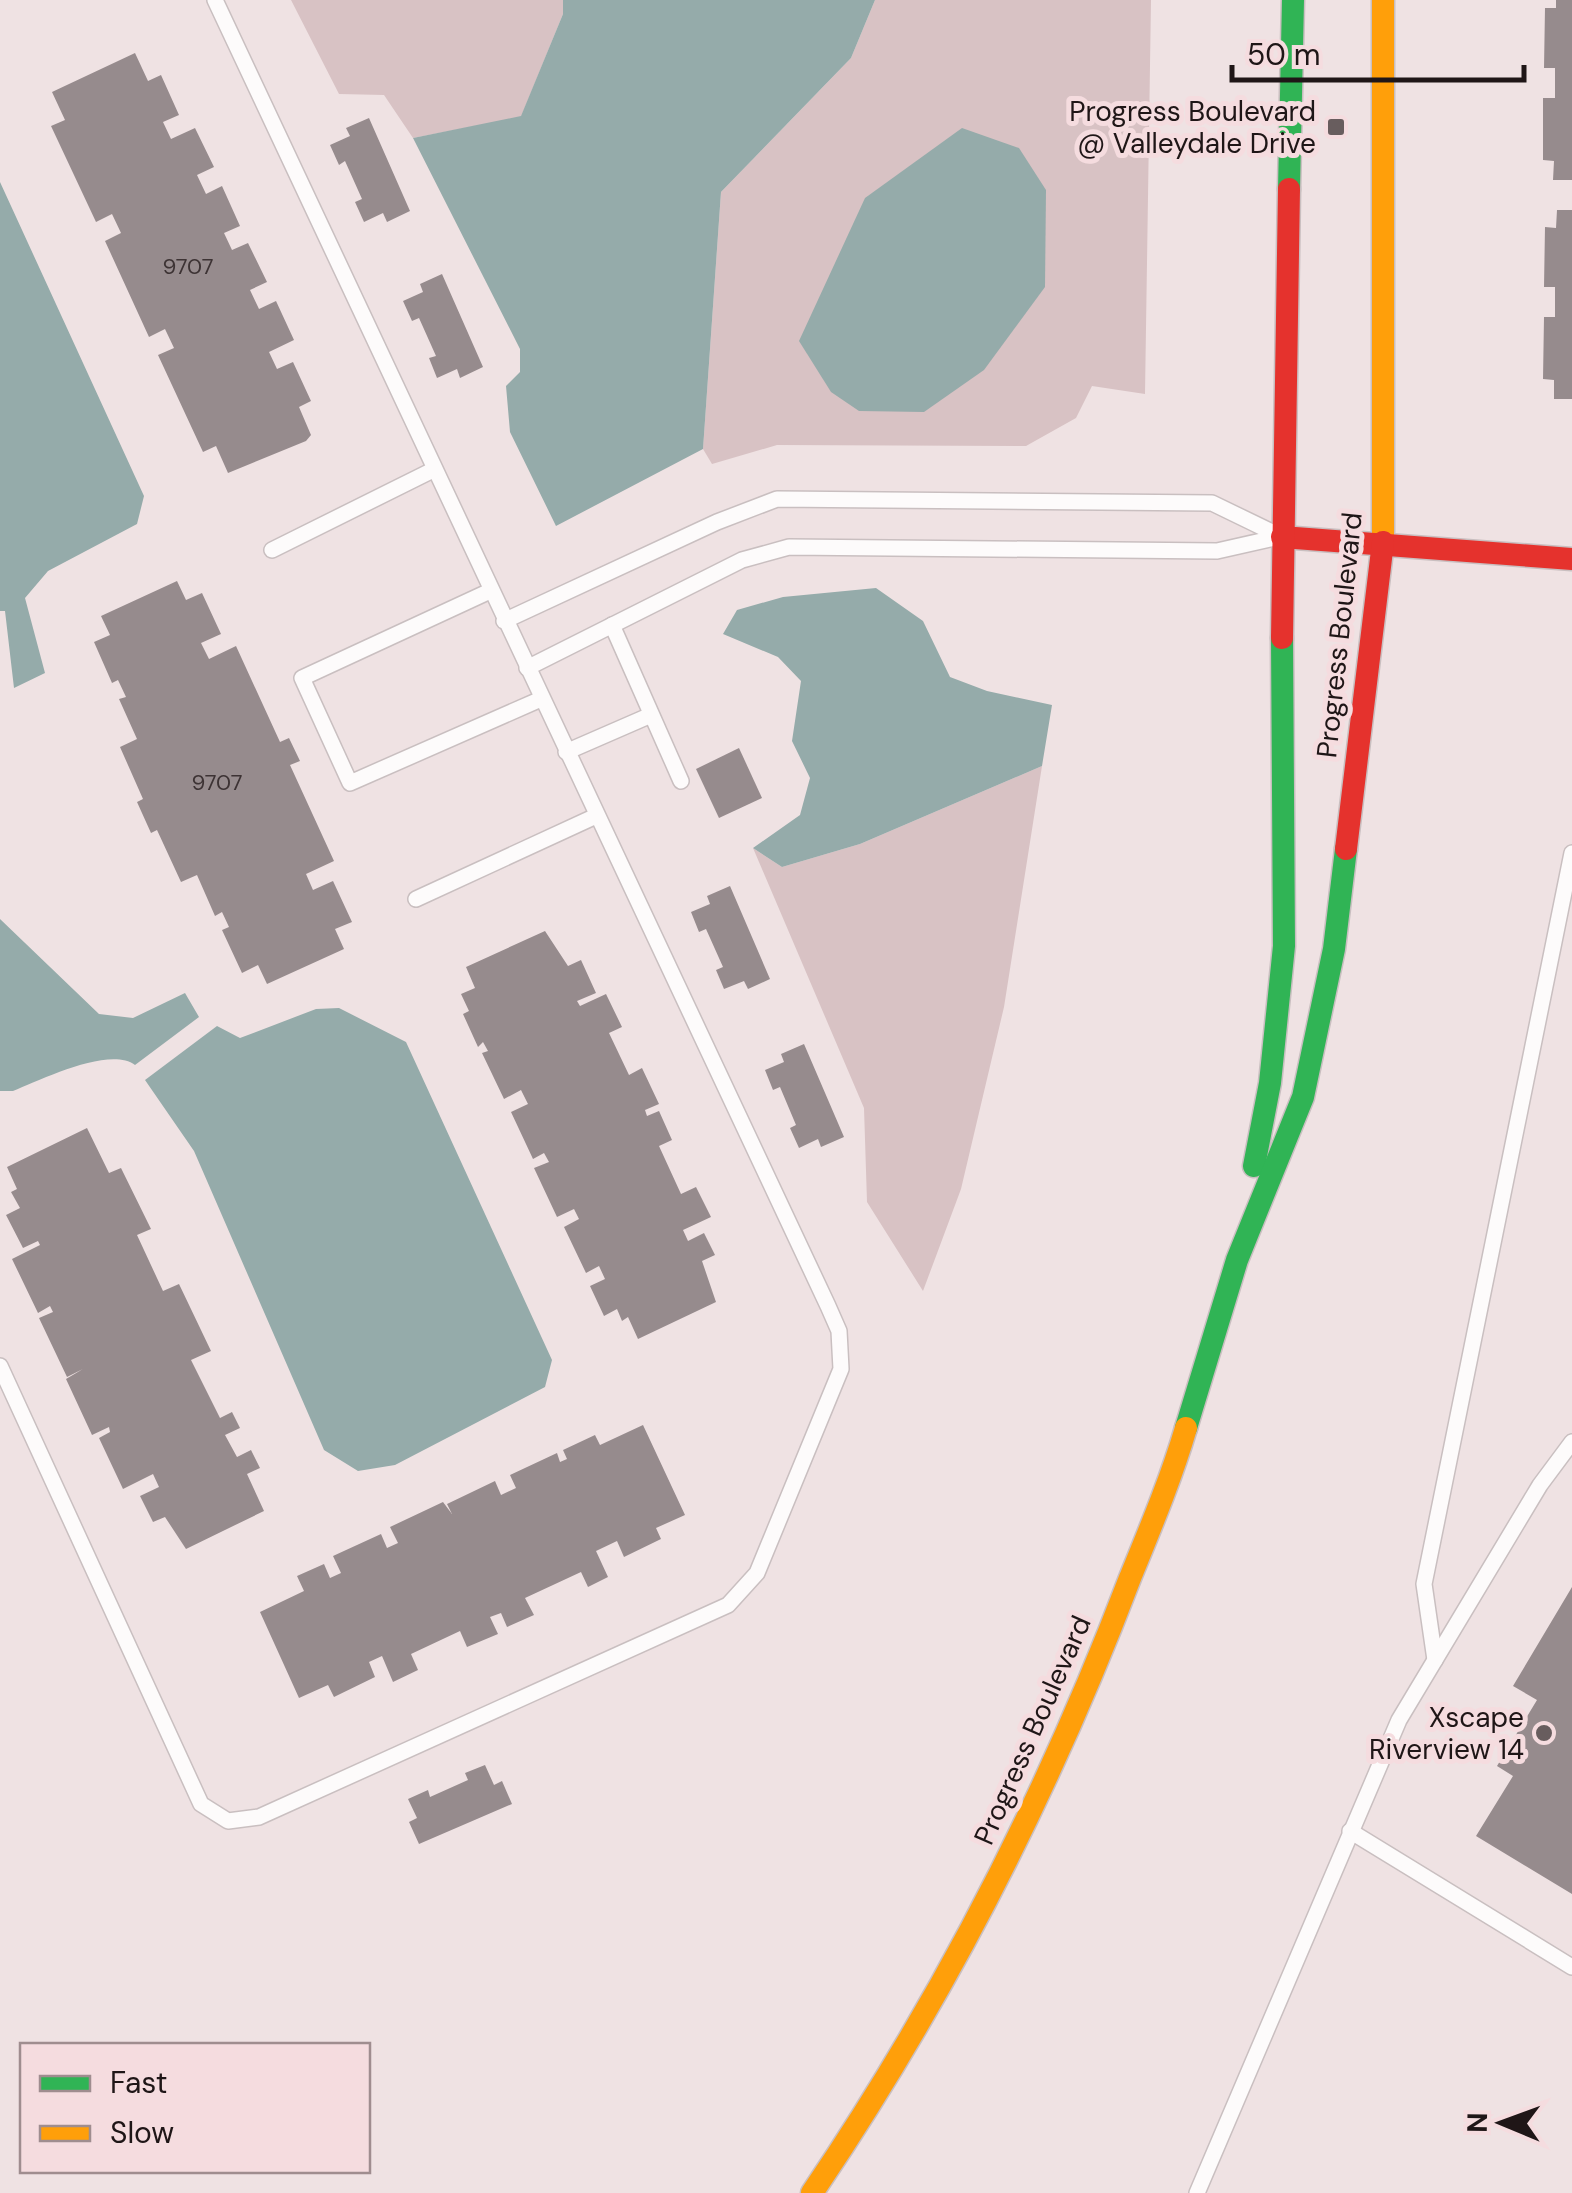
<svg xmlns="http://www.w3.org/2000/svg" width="1572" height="2193" font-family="'DM Sans',sans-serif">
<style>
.green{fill:#d8c2c4}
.water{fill:#95abaa}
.building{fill:#968b8d}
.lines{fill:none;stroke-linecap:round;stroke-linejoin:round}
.lane-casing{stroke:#c9bfc0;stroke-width:18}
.fast-casing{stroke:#c9bfc0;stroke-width:25}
.slow-casing{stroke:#c9bfc0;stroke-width:25}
.jam-casing{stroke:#c9bfc0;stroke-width:25}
.lane{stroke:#fdfbfb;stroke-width:15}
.fast{stroke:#30b455;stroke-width:22}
.slow{stroke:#ff9f0a;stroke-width:22}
.jam{stroke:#e5322d;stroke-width:22}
.poi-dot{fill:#685d5e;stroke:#f5dcdf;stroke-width:4}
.labels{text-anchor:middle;stroke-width:10;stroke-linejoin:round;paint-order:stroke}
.number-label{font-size:22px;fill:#3d3334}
.poi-label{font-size:28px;fill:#1f1617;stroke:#f5dcdf;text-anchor:end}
.street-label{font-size:28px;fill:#1f1617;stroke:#f5dcdf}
</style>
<rect width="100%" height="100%" fill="#efe2e3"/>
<g class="green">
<path d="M291 0H563V14L521 117 413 138 384 95 339 94Z"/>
<path d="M875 0H1151L1145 394 1092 386 1076 418 1026 446 777 445 712 464 703 449 721 192 851 58Z"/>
<path d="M1042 766 1004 1007 961 1189 923 1291 867 1202 864 1108 753 848 782 867 860 844Z"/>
</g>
<g class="water">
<path d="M563 0H875L851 58 721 192 703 449 556 526 510 432 506 386 520 372V349L413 138 521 116 563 14Z"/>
<path d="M962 128 1019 148 1046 190 1045 287 984 370 924 412 859 411 831 392 799 341 865 198Z"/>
<path d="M0 182 144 496 137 524 48 571 25 598 45 673 14 688 5 611H0Z"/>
<path d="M876 588 923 621 950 677 987 691 1052 705 1042 766 860 844 782 867 753 848 800 815 810 778 792 741 801 681 778 657 723 634 737 610 783 597Z"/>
<path d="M0 919 99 1014 133 1018 185 993 199 1017 135 1065C109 1046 41 1080 13 1091H0Z"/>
<path d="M339 1008 406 1042 552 1360 545 1387 395 1465 358 1471 324 1450 194 1151 145 1080 217 1026 240 1038 316 1009Z"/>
</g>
<g class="building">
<path d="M1556 0H1572V180H1553L1554 161 1543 160V98H1555V68H1544L1545 8H1556Z"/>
<path d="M135 53 148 81 161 75 179 115 163 122 171 139 195 128 214 167 197 175 206 194 222 186 240 226 224 233 232 250 248 243 267 282 250 290 259 309 276 301 294 340 269 352 277 369 293 362 311 401 299 407 311 435 306 441 228 473 216 446 203 452 158 355 174 348 165 329 149 337 105 241 121 233 112 214 96 222 51 126 65 120 52 92Z"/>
<path d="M369 118 410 211 387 222 383 213 364 222 355 202 362 199 345 161 339 165 330 145 350 136 346 128Z"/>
<path d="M1557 210H1572V399H1554V380L1543 379 1544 317H1555V287H1544L1545 227 1556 228Z"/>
<path d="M442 274 483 367 460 378 457 369 437 378 429 358 436 356 419 318 412 321 403 301 423 292 420 284Z"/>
<path d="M177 581 186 600 202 593 221 634 201 643 209 659 236 646 280 742 289 738 300 761 290 765 334 861 306 874 313 890 333 881 352 922 335 929 344 949 267 984 258 965 242 973 222 930 229 927 222 912 215 916 197 875 181 882 157 830 151 833 137 802 143 799 120 747 137 739 119 699 126 697 118 680 112 683 94 642 110 635 101 616Z"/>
<path d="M739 748 762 798 719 818 696 769Z"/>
<path d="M730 886 770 979 748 989 744 981 724 989 716 970 723 967 706 929 699 932 691 912 710 904 707 896Z"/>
<path d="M545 931 568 966 581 960 596 993 577 1001 580 1006 606 994 622 1027 609 1033 629 1075 642 1068 659 1104 645 1110 647 1116 659 1111 672 1140 659 1146 681 1194 696 1187 711 1217 683 1230 688 1241 704 1233 715 1255 702 1261 716 1302 638 1339 628 1317 622 1321 617 1309 604 1316 590 1286 605 1279 599 1266 586 1273 564 1227 579 1219 574 1209 557 1217 534 1168 549 1162 544 1153 533 1159 511 1112 528 1104 521 1090 504 1099 482 1053 488 1051 483 1042 478 1047 463 1014 469 1011 461 994 475 988 466 967Z"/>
<path d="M804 1044 844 1137 821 1147 818 1139 799 1148 790 1128 796 1125 780 1087 773 1090 765 1070 784 1062 781 1054Z"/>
<path d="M87 1128 109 1173 121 1168 151 1229 137 1235 163 1291 179 1284 211 1351 191 1360 220 1418 232 1412 240 1428 225 1435 237 1457 251 1450 260 1468 247 1474 264 1511 186 1549 165 1517 153 1522 140 1496 159 1487 153 1474 123 1489 99 1438 110 1432 109 1427 92 1435 66 1379 83 1369 67 1377 39 1318 53 1312 50 1306 38 1313 12 1259 40 1245 38 1241 23 1248 6 1215 20 1208 11 1192 17 1189 7 1167Z"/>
<path d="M643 1425 685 1515 656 1528 661 1539 624 1557 617 1541 596 1551 608 1577 588 1587 581 1572 525 1598 534 1615 507 1627 501 1613 490 1617 498 1634 467 1647 460 1631 411 1654 418 1670 393 1682 382 1656 369 1662 375 1677 334 1697 328 1685 299 1698 260 1612 304 1591 297 1576 324 1564 330 1578 341 1573 333 1556 381 1534 387 1548 398 1543 390 1527 443 1502 452 1514 447 1504 495 1481 501 1495 516 1488 510 1475 557 1453 560 1462 567 1459 563 1450 595 1435 600 1445Z"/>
<path d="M1572 1587V1894L1476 1836 1513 1776 1497 1766 1537 1700 1513 1686Z"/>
<path d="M485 1765 494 1785 502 1781 512 1804 419 1844 409 1822 417 1818 408 1799 428 1790 430 1797 468 1780 465 1773Z"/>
</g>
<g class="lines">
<defs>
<g id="lane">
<path d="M272 550 433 470"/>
<path d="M490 591 302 678 350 783 541 699"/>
<path d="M504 621 717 522 777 499 1212 503 1278 535"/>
<path d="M612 625 681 781"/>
<path d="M527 668 742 560 789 547 1217 551 1279 537"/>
<path d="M566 752 651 715"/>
<path d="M416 899 596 816"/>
<path d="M0 1366 201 1804 228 1821 259 1817 728 1605 757 1573 841 1369 839 1331 828 1306 215 0"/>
<path d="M1435 1660 1424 1584 1572 853"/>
<path d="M1350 1831 1572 1967"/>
<path d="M1197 2193 1399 1720 1540 1485 1572 1442"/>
</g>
<g id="fast">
<path d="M1289 189 1293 0"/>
<path d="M1254 1166 1270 1083 1284 946 1282 638"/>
<path d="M1186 1428 1237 1260 1303 1097 1334 949 1346 849"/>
</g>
<g id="slow">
<path d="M1383 0V542"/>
<path d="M812 2193C942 2001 1048 1794 1130 1578 1150 1529 1171 1479 1186 1428"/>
</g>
<g id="jam">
<path d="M1282 537 1572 559"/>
<path d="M1282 638 1289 189"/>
<path d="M1346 849 1383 542"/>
</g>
</defs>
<use href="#lane" class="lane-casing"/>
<use href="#fast" class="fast-casing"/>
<use href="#slow" class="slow-casing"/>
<use href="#jam" class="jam-casing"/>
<use href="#lane" class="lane"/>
<use href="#fast" class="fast"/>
<use href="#slow" class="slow"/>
<use href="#jam" class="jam"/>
</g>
<g class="poi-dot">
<rect x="1326" y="117" width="20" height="20" rx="5"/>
<circle cx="1544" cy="1733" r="10"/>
</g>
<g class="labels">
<g class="number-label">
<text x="188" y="274">9707</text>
<text x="217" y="790">9707</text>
</g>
<g class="poi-label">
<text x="1316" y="121">Progress Boulevard<tspan x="1316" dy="32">@ Valleydale Drive</tspan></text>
<text x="1524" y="1727">Xscape<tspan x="1524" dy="32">Riverview 14</tspan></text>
</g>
<g class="street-label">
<text transform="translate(1339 635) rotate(-84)" y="10">Progress Boulevard</text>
<text transform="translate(1032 1730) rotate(-66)" y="10">Progress Boulevard</text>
</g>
</g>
<rect x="20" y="2043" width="350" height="130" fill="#f5dcdf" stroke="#9f8d8f" stroke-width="2.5"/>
<rect x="40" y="2076" width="50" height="15" fill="#30b455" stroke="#9f8d8f" stroke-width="2.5"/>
<text x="110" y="2093" font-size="30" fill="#1f1617">Fast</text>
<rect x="40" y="2126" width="50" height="15" fill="#ff9f0a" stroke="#9f8d8f" stroke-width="2.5"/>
<text x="110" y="2143" font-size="30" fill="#1f1617">Slow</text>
<g transform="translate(1502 2123) rotate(271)" stroke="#f5dcdf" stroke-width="8" paint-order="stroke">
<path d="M0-8L18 38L0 25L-18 38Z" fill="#1f1617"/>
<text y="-15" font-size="28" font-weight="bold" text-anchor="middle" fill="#1f1617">N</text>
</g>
<path d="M1232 65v15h292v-15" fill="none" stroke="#1f1617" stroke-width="5"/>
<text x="1247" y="65" font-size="30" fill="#1f1617" stroke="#f5dcdf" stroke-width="8" paint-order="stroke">50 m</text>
</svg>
